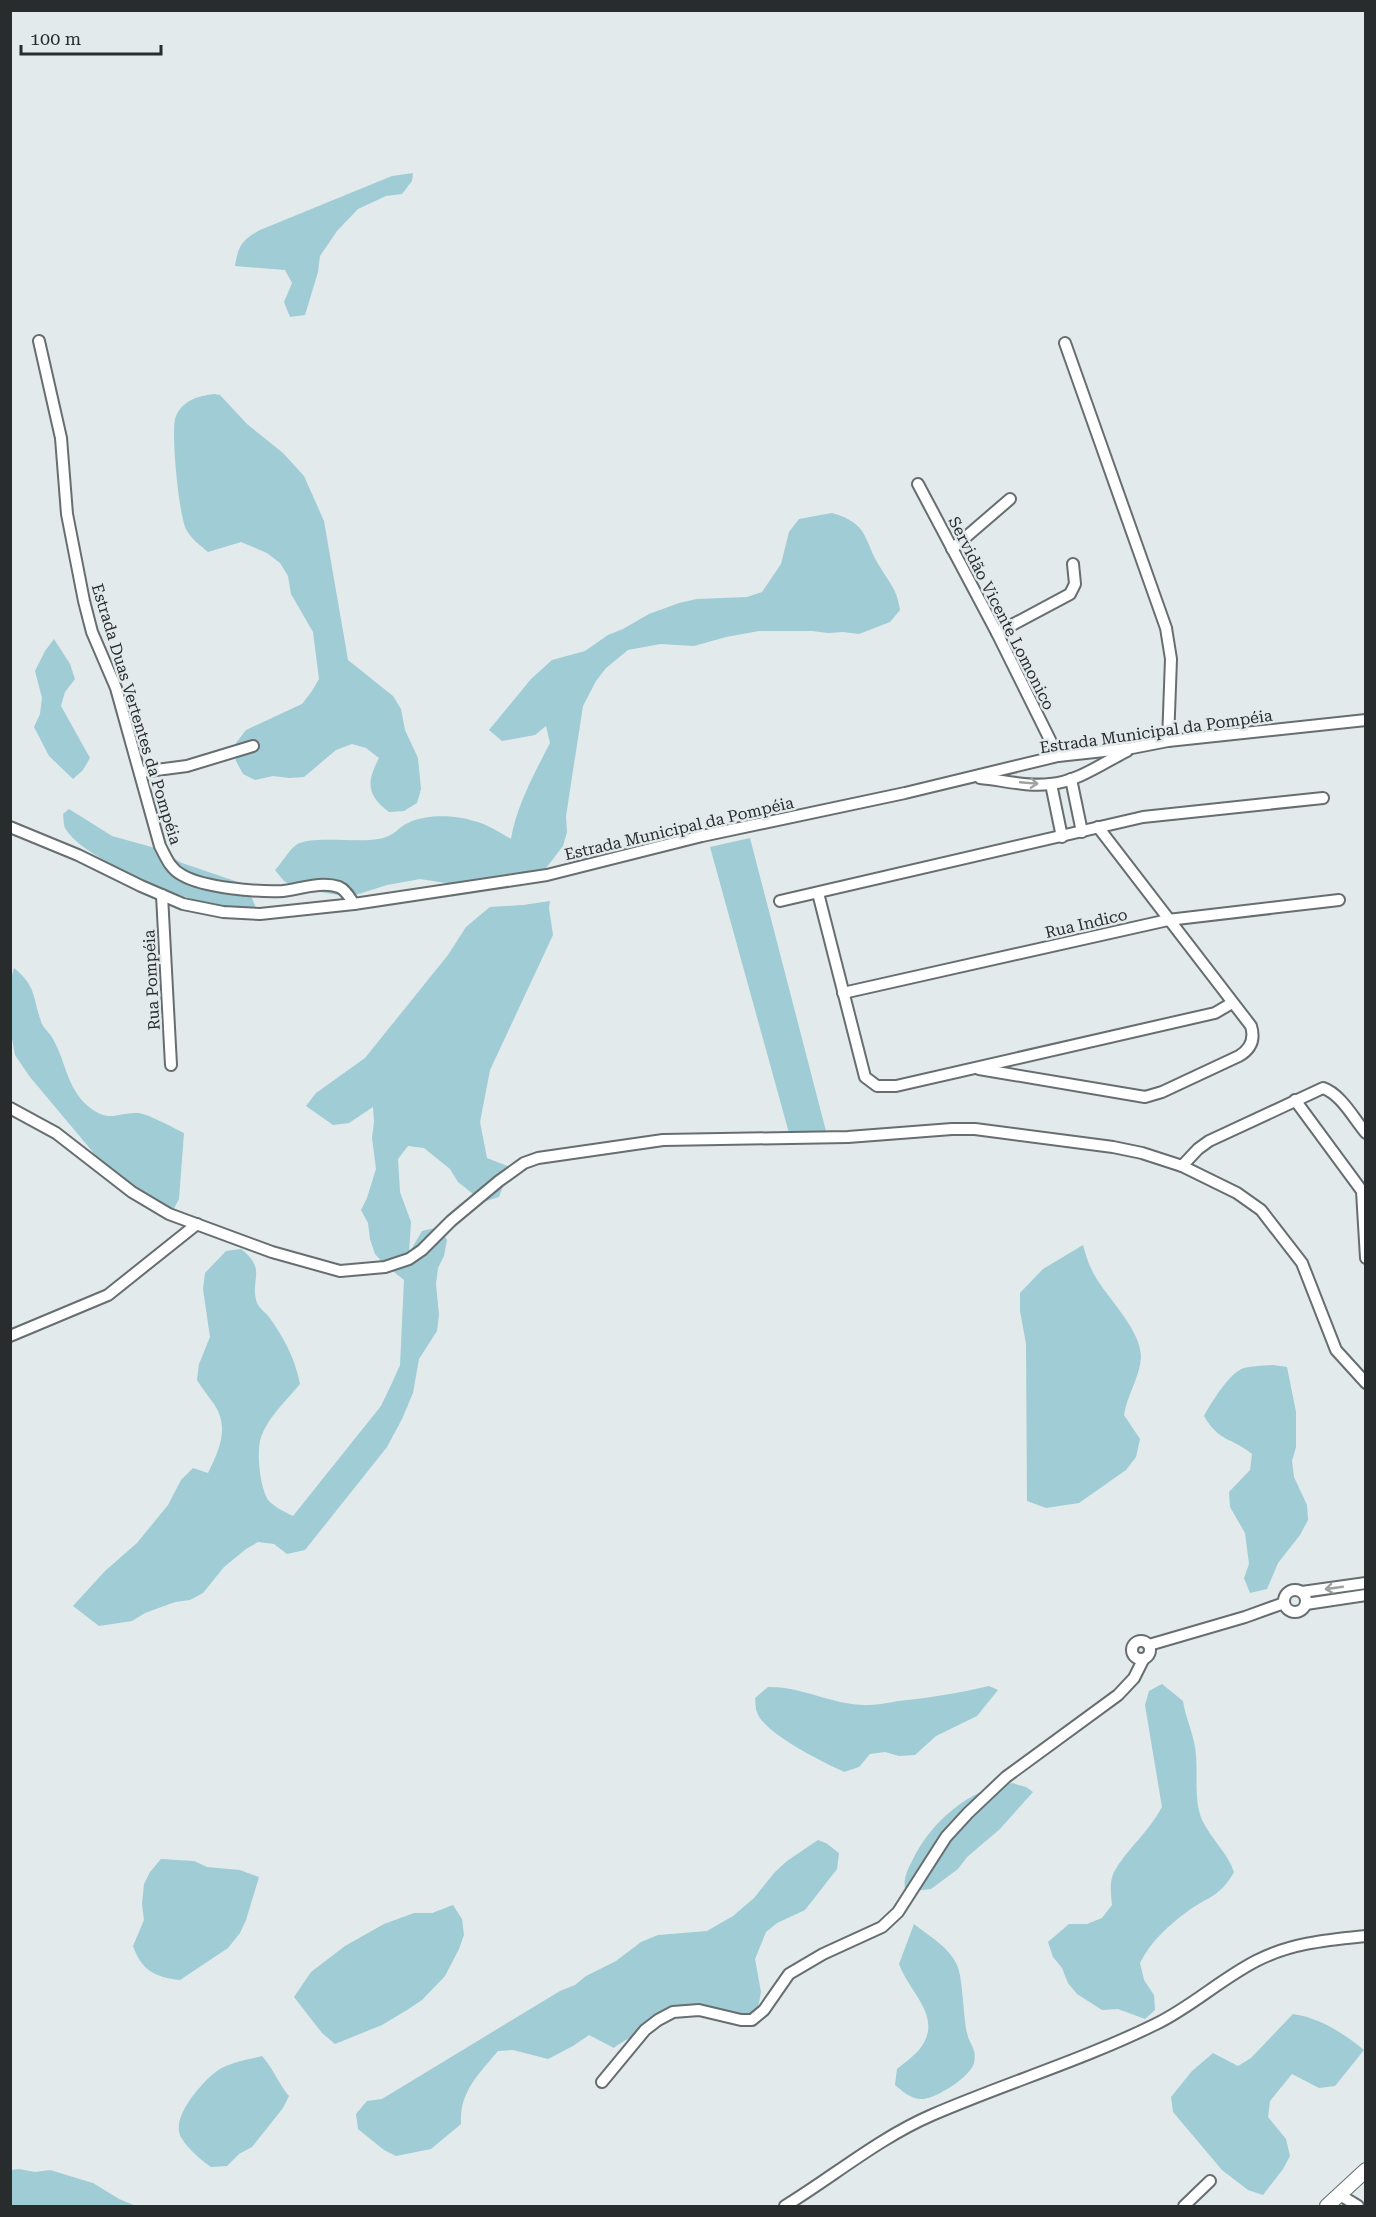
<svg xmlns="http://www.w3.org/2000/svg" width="1376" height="2217" font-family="'Roboto Serif',serif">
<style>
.green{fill:#9fccd5}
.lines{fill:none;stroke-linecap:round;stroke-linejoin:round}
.minor-casing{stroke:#666e6f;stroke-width:14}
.tertiary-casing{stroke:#666e6f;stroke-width:16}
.minor{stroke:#fff;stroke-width:10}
.tertiary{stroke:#fff;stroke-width:14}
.oneway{stroke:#9fa0a0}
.labels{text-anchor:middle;stroke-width:5;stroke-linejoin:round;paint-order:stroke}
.street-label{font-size:16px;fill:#292c2c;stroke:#e2eaec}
</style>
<rect width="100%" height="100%" fill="#e2eaec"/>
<g class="green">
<path d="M413 173 412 181 402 194 386 196 358 209 337 231 320 256 318 272 305 315 290 317 284 302 292 283 285 270 235 266C238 246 242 240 260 230L392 176Z"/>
<path d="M214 394 220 395 247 424 283 453 304 476 324 521 348 660 393 696 401 709 405 730 418 758 421 789 417 803 404 811 389 812C367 795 366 783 379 758L366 748 352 744 336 750 304 777 289 778 273 776 255 780 243 774 236 761V743L246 730 302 704 312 691 319 679 313 632 291 594 288 576 280 563 267 553 241 542 208 552C200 545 191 539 186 529 179 516 170 428 176 416 183 400 199 396 214 394Z"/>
<path d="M832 513C870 524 863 540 880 567 890 584 897 589 900 610L890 622 859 634 843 632 828 633 812 631H759L726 637 694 646 660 644 628 650 606 668 596 681 583 706 566 816 567 832 563 846 543 872 466 888 452 884 420 879 387 885 349 897 297 888 284 881 275 870C282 863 288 851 296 845 309 835 358 843 378 839 396 836 396 828 410 822 427 814 456 815 474 821 487 824 500 833 511 839 516 807 535 772 550 743L546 726 535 735 502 741 489 730 531 679 552 660 585 651 608 635 623 629 649 614 679 603 697 599 747 597 762 592 781 564 789 532 799 519Z"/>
<path d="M54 639 70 664 75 679 65 692 61 706 90 758 83 770 73 779 49 756 34 727 40 714 42 698 35 671 45 651Z"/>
<path d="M69 809 112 836 155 848 182 863 238 882 250 893 256 908C245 906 234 908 224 907 189 903 86 860 67 831 63 827 64 820 63 814Z"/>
<path d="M750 838 827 1135 789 1133 710 847Z"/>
<path d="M550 901 549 908 553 935 490 1070 480 1122 487 1158 510 1167 499 1197 483 1202 458 1182 450 1169 424 1148 408 1146 398 1159 400 1192 411 1222 409 1253 422 1231 439 1227 447 1240 444 1256 438 1268 436 1284 439 1315 437 1331 419 1359 413 1393 402 1419 387 1447 305 1550 287 1554 274 1544 258 1542 246 1549 224 1567 203 1593 190 1600 175 1602 145 1613 132 1621 99 1626 73 1606 105 1571 137 1543 168 1505 181 1480 193 1468 208 1473C219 1450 230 1428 214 1404 208 1396 202 1388 197 1380L199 1364 210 1337 203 1289 205 1273 226 1251 241 1249C268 1270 249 1280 257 1303 259 1308 266 1313 269 1317 284 1338 295 1358 300 1384 287 1400 268 1417 261 1437 256 1451 260 1490 269 1501 276 1508 285 1512 293 1516L381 1406 392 1383 400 1365 404 1280 384 1264 375 1254 370 1239 368 1223 361 1210 367 1198 376 1169 372 1138 374 1122 373 1107 349 1123 333 1125 306 1106 316 1093 365 1058 448 955 466 927 479 916 490 907 523 905Z"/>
<path d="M14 968C38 988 32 998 42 1024 45 1030 50 1033 53 1039 67 1064 67 1092 93 1110 111 1122 119 1112 138 1113 148 1114 174 1128 184 1133L179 1199 172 1212 118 1182 30 1077 15 1055 11 1033 10 983Z"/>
<path d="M1083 1245C1086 1256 1089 1266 1095 1276 1108 1299 1141 1330 1141 1357 1140 1377 1127 1395 1124 1415L1140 1439 1136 1457 1126 1470 1079 1503 1046 1508 1027 1501 1026 1344 1020 1311V1293L1043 1269Z"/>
<path d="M1273 1365 1287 1367 1296 1412V1447L1292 1461 1294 1477 1307 1505 1308 1520 1300 1535 1278 1563 1267 1589 1250 1593 1244 1578 1249 1564 1245 1533 1230 1507 1229 1492 1250 1470 1252 1454C1231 1437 1219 1442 1204 1416 1211 1403 1230 1372 1244 1368 1253 1366 1264 1366 1273 1365Z"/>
<path d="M1162 1684 1183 1701C1185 1715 1191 1728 1194 1742 1200 1768 1192 1795 1202 1820 1211 1839 1227 1852 1234 1872 1220 1897 1209 1896 1188 1911 1169 1925 1151 1941 1140 1963L1144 1980 1154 1995 1155 2010 1145 2019 1118 2009 1102 2010 1077 1994 1068 1983 1062 1968 1053 1957 1048 1942 1069 1924H1087L1102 1918 1112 1905C1111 1895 1109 1882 1114 1872 1126 1850 1149 1832 1162 1807L1145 1705 1149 1691Z"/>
<path d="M989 1686 998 1690 977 1716 936 1736 915 1755 899 1756 885 1752 870 1754 859 1767 844 1772C823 1762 764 1734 757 1712 755 1708 756 1702 755 1698L768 1687C802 1686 831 1705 866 1705 877 1705 888 1703 898 1701 929 1698 959 1693 989 1686Z"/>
<path d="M1012 1783 1026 1787 1033 1792 1000 1829 967 1857 958 1869 931 1889 915 1891 905 1889C903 1878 908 1869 913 1859 932 1821 970 1788 1012 1783Z"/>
<path d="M818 1840 826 1843 839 1853 837 1869 805 1910 777 1923 766 1932 755 1959 761 1992 758 2008 748 2021 685 2012C663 2030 634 2031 614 2048L589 2035 573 2046 548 2059 513 2050 498 2051C479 2074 459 2092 461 2124L431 2149 396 2156 384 2150 358 2129 356 2114 367 2101 382 2099 560 1991 575 1985 586 1976 616 1961 641 1942 658 1935 707 1931 733 1916 754 1898 775 1872 787 1861Z"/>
<path d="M161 1859 194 1861 207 1867 240 1870 259 1877 246 1920 240 1933 228 1948 180 1980C155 1977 142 1971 133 1946L144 1920 142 1904 144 1884 150 1872Z"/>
<path d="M453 1905 462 1919 464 1935 459 1949 445 1976 422 2000 407 2010 382 2025 335 2044 322 2033 294 1997 311 1972 345 1946 384 1924 414 1913H432Z"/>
<path d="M914 1924C929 1936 949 1947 957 1965 963 1978 963 2015 967 2033 970 2046 977 2048 974 2063 970 2077 937 2098 923 2099 912 2100 902 2091 895 2085L897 2069C904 2063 913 2057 919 2050 945 2018 910 1994 899 1964Z"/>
<path d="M1293 2014C1320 2018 1343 2033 1364 2050L1335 2086 1319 2088 1292 2074 1270 2101 1268 2117 1286 2139 1290 2156 1283 2169 1263 2195 1248 2190 1222 2170 1173 2112 1171 2097 1192 2071 1213 2053 1238 2066 1251 2058Z"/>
<path d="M262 2056C273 2068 278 2083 289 2096L283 2108 252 2147 239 2154 227 2166 211 2167C200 2159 188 2149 181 2137 170 2118 202 2082 217 2071 230 2062 247 2060 262 2056Z"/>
<path d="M19 2169 35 2172 50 2170 93 2183 119 2199 136 2206H11V2170Z"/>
</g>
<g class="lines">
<defs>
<g id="minor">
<path d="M39 341 61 438 67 514 84 601 92 632 116 688 160 846C166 857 170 869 182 875 204 888 257 892 283 891 300 889 321 881 339 887 346 890 350 898 354 904"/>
<path d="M1065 343 1166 628 1171 659 1168 741"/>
<path d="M918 484 997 633 1058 756"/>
<path d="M952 549 1010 499"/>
<path d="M997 633 1070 594 1075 584 1073 564"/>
<path d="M141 772 187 766 253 746"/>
<path d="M980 778C1002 780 1027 787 1050 784 1077 782 1103 763 1127 751"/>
<path d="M1071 779 1082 832"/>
<path d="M1051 784 1062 837"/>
<path d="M10 827 78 855 141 886 183 904 223 912 260 914 354 904 547 875 702 836 905 793 1058 756 1132 748 1168 741 1366 720"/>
<path d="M818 893 865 1077 877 1086H896L1215 1013 1232 1003"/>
<path d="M162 895 171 1065"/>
<path d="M780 901 1143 817 1323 798"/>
<path d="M843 993 1168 920 1339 900"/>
<path d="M979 1069 1145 1097 1162 1092 1239 1056C1251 1049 1255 1039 1251 1026L1098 827"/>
<path d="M1295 1100 1362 1191 1366 1258"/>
<path d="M10 1108 56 1133 132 1192 169 1214 272 1252 340 1271 385 1267 409 1259 422 1250 451 1221 499 1181 524 1163 538 1158 663 1140 848 1137 952 1129H975L1113 1147 1142 1153 1182 1166 1237 1193 1261 1210 1302 1263 1336 1350 1366 1383"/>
<path d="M1182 1166 1198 1149 1209 1141 1323 1088C1341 1094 1354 1119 1366 1133"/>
<path d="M10 1336 108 1295 197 1224"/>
<circle cx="1295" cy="1601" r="11"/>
<path d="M1302 1592 1366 1583"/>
<path d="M1306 1604 1366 1595"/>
<circle cx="1141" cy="1650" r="9"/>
<path d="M1149 1645 1245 1617 1284 1603"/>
<path d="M602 2082 645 2030 658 2020 673 2012 699 2010 741 2020H752L764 2010 789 1974 823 1954 882 1927 898 1912 946 1837 968 1813 1006 1777 1118 1695 1134 1678 1143 1660"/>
<path d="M1340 2195 1358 2206"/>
<path d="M785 2206C834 2176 879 2138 932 2115 1006 2083 1083 2060 1156 2024 1191 2007 1221 1979 1256 1961 1291 1943 1327 1940 1366 1936"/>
<path d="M1184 2206 1210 2181"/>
</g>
<path id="tertiary" d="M1327 2206 1366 2170"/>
</defs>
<use href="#minor" class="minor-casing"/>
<use href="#tertiary" class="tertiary-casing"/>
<use href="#minor" class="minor"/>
<use href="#tertiary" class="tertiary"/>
</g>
<defs><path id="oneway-shaft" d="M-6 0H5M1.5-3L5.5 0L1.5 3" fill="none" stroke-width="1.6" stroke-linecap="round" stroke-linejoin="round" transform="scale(1.5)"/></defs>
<g class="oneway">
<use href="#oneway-shaft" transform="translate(1029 783) rotate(5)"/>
<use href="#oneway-shaft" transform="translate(1334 1588) rotate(172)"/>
</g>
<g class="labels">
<g class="street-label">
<text transform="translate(1002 613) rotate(63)" y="6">Servidão Vicente Lomonico</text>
<text transform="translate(137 714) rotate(73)" y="6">Estrada Duas Vertentes da Pompéia</text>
<text transform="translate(1156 731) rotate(-8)" y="6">Estrada Municipal da Pompéia</text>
<text transform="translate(679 828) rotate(-13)" y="6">Estrada Municipal da Pompéia</text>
<text transform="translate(1086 923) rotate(-13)" y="6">Rua Indico</text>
<text transform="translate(151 980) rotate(-93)" y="6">Rua Pompéia</text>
</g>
</g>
<rect width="1376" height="2217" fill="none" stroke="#292c2c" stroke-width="24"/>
<path d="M21 45v9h140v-9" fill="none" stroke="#292c2c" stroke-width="3"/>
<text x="30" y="45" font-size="18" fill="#292c2c" stroke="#e2eaec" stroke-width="4.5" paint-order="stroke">100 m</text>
</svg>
